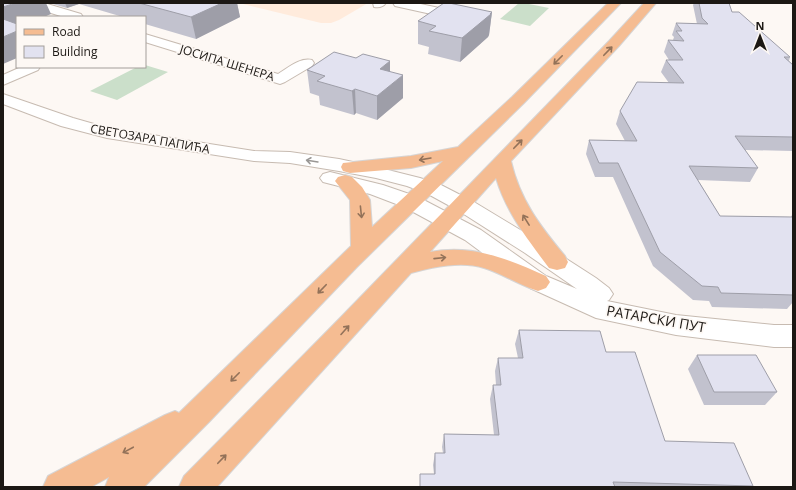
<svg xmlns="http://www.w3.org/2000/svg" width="796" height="490" font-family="'Open Sans',sans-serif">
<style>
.built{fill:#ffebdc}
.green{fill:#cbdfca}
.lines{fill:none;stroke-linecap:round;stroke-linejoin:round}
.minor-casing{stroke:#c7bbb1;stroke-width:2}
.major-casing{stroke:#d6d5d5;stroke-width:2}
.minor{fill:#fff;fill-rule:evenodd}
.major{fill:#f5bc92;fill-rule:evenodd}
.wall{fill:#c2c2ce}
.shaded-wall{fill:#9e9ea8}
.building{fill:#e2e2f0;stroke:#9e9ea8}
.oneway{stroke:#937259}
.oneway2{stroke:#999795}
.labels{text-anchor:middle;stroke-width:3.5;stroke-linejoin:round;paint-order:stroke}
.far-street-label{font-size:12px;fill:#1c1814;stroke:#fdf8f4}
.street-label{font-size:14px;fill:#1c1814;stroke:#fdf8f4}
</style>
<rect width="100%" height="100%" fill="#fdf8f4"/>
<path class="built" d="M239 3H368L339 20 331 23H321Z"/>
<g class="green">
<path d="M519 3H524L549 8 530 26 500 19Z"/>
<path d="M145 65 168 72 117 100 90 91 137 67H145Z"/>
</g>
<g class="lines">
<defs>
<g id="minor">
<path d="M26 3H44L81 14 83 17H64L28 6Z"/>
<path d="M373 3H386C383 7 379 8 374 7Z"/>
<path d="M393 3H416L467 14 469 17 467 20 463 21 395 6Z"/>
<path d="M145 34 278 74C288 68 300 57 312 60L314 63 312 66 285 82 280 84 145 42Z"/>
<path d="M21 67H40L38 70 3 85V75Z"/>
<path d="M3 94 73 118 108 128 254 151 290 152 339 159 376 167 420 178 441 185 474 202 540 242 596 278 609 288 613 294 609 300 607 301 676 315 774 325H793V347H774L676 335 596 318 530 288 465 240 404 207 370 194 323 182 320 178 323 174 330 172 383 185 418 197 481 230 546 276 577 289 525 253 459 211 428 194 407 186 376 178 339 171 290 163 254 161 107 138 61 126 3 104Z"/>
</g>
<g id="major">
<path d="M608 3H621L524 103 357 267 209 422 144 487H105L109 477 91 487H43L48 476 165 415 175 411 179 413 351 246 350 200 335 181 338 177 345 175 352 177 362 187 370 200 372 227 443 161 411 168 350 173 343 171 341 167 343 163 411 156 458 147 512 97Z"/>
<path d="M644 3H656L619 46 511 161C520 200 540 226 565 256L568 262 565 268 557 270 549 268C528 240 506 212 496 178L430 252C474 244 507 259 546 276L550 282 546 288 538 291C519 285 503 274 484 268 461 261 434 267 411 273L217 487H179L184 476 340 318 609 41Z"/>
</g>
</defs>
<use href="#minor" class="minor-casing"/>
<use href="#major" class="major-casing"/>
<use href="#minor" class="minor"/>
<use href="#major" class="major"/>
</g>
<g class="wall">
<path d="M49 3H237L240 17 196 39 145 24V17H123L79 4 67 8Z"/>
<path d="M694 3H729L732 12 790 57 789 61 793 65V151L745 150 758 168 750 182 698 180 720 216 791 217 793 213V302L787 309 712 307 709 301 693 300 653 266 613 177H595L586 154 589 140 625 141 616 124 620 111 669 83 661 72 666 60H669L664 52 668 40H673L674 37 672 35 676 23 697 24 693 5Z"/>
<path d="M492 12 489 35 488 37 460 62 428 54 429 47 418 44V21Z"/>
<path d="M356 58 390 61V71L403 98 377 120 356 113 354 115 320 105 319 96 310 93 307 70Z"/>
<path d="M519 330 606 352 665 441 753 486 751 487H420V474H434L433 465 435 453H443L442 447 444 434 494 435 490 399 493 385H496L495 371 498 358H518L515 344Z"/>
<path d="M697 355 777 392 765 405H704L688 369Z"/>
</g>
<g class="shaded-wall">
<path d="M15 3H46L51 14 44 17H17V27L3 32V7Z"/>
<path d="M65 3H79V4L67 8Z"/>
<path d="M222 3H237L240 17 196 39 191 17Z"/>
<path d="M492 12 489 35 488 37 460 62 462 38Z"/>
<path d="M17 31V58L3 64V37Z"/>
<path d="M390 61V84L380 69Z"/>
<path d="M403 75V98L377 120V96Z"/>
<path d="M355 89 356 113 354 115 352 91Z"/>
</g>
<g class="building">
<path d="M3 3H15L3 7Z"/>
<path d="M139 3H222L191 17Z"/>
<path d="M444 3H449L492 12 490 14H491L462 38 429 31 436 26 418 21Z"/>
<path d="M699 3H729L732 12H739L790 57H784L793 65V137L735 136 758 168 689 166 720 216 793 217V295L721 293 718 287 702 286 660 252 618 163H599L589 140 637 141 620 111 637 82 684 83 666 60H683L668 40 684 41 676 31H682L676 23 708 24 702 18Z"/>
<path d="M3 19 17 24V31L3 37Z"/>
<path d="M334 52 356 58 363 54 390 61 380 69 403 75 377 96 355 89 352 91 317 81 325 76 307 70Z"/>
<path d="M519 330 600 331 606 352H635L665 441 734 443 753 486 613 482 615 487H420V474H435V453H445L444 434 499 435 493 385H501L498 358H523Z"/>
<path d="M697 355H756L777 392H714Z"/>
</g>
<defs><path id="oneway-shaft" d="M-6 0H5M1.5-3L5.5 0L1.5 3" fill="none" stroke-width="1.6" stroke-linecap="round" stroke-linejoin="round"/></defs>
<g class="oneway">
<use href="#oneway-shaft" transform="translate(608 51) rotate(-46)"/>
<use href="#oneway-shaft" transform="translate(558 60) rotate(135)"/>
<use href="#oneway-shaft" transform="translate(518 144) rotate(-46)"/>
<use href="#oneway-shaft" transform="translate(425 159) rotate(170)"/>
<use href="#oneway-shaft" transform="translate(361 212) rotate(84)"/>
<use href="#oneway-shaft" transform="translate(526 220) rotate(-122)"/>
<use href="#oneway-shaft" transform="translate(440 258) rotate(-6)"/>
<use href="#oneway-shaft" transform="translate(322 289) rotate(134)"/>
<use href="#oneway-shaft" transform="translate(345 330) rotate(-48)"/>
<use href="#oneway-shaft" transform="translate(235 377) rotate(135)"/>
<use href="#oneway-shaft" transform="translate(128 450) rotate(152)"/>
<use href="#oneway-shaft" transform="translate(222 459) rotate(-46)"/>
</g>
<use class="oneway2" href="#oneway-shaft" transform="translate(312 161) rotate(-171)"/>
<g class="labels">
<g class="far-street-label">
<text transform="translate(227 63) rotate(17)" y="4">ЈОСИПА ШЕНЕРА</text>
<text transform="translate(150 139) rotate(10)" y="4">СВЕТОЗАРА ПАПИЋА</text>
</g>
<g class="street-label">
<text transform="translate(656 319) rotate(10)" y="5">РАТАРСКИ ПУТ</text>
</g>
</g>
<rect width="796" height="490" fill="none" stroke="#1c1814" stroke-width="8"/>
<rect x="16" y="16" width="130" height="52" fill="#fdf8f4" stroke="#a39e9a"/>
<rect x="24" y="29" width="20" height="6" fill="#f5bc92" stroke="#a39e9a"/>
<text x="52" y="36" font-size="12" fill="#1c1814">Road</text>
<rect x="24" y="46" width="20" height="12" fill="#e2e2f0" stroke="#a39e9a"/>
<text x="52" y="56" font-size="12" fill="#1c1814">Building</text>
<g transform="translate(760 36)" stroke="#fdf8f4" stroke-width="3" paint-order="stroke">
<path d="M0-3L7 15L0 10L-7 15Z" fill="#1c1814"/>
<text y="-6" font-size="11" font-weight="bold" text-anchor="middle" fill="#1c1814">N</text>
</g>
</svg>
